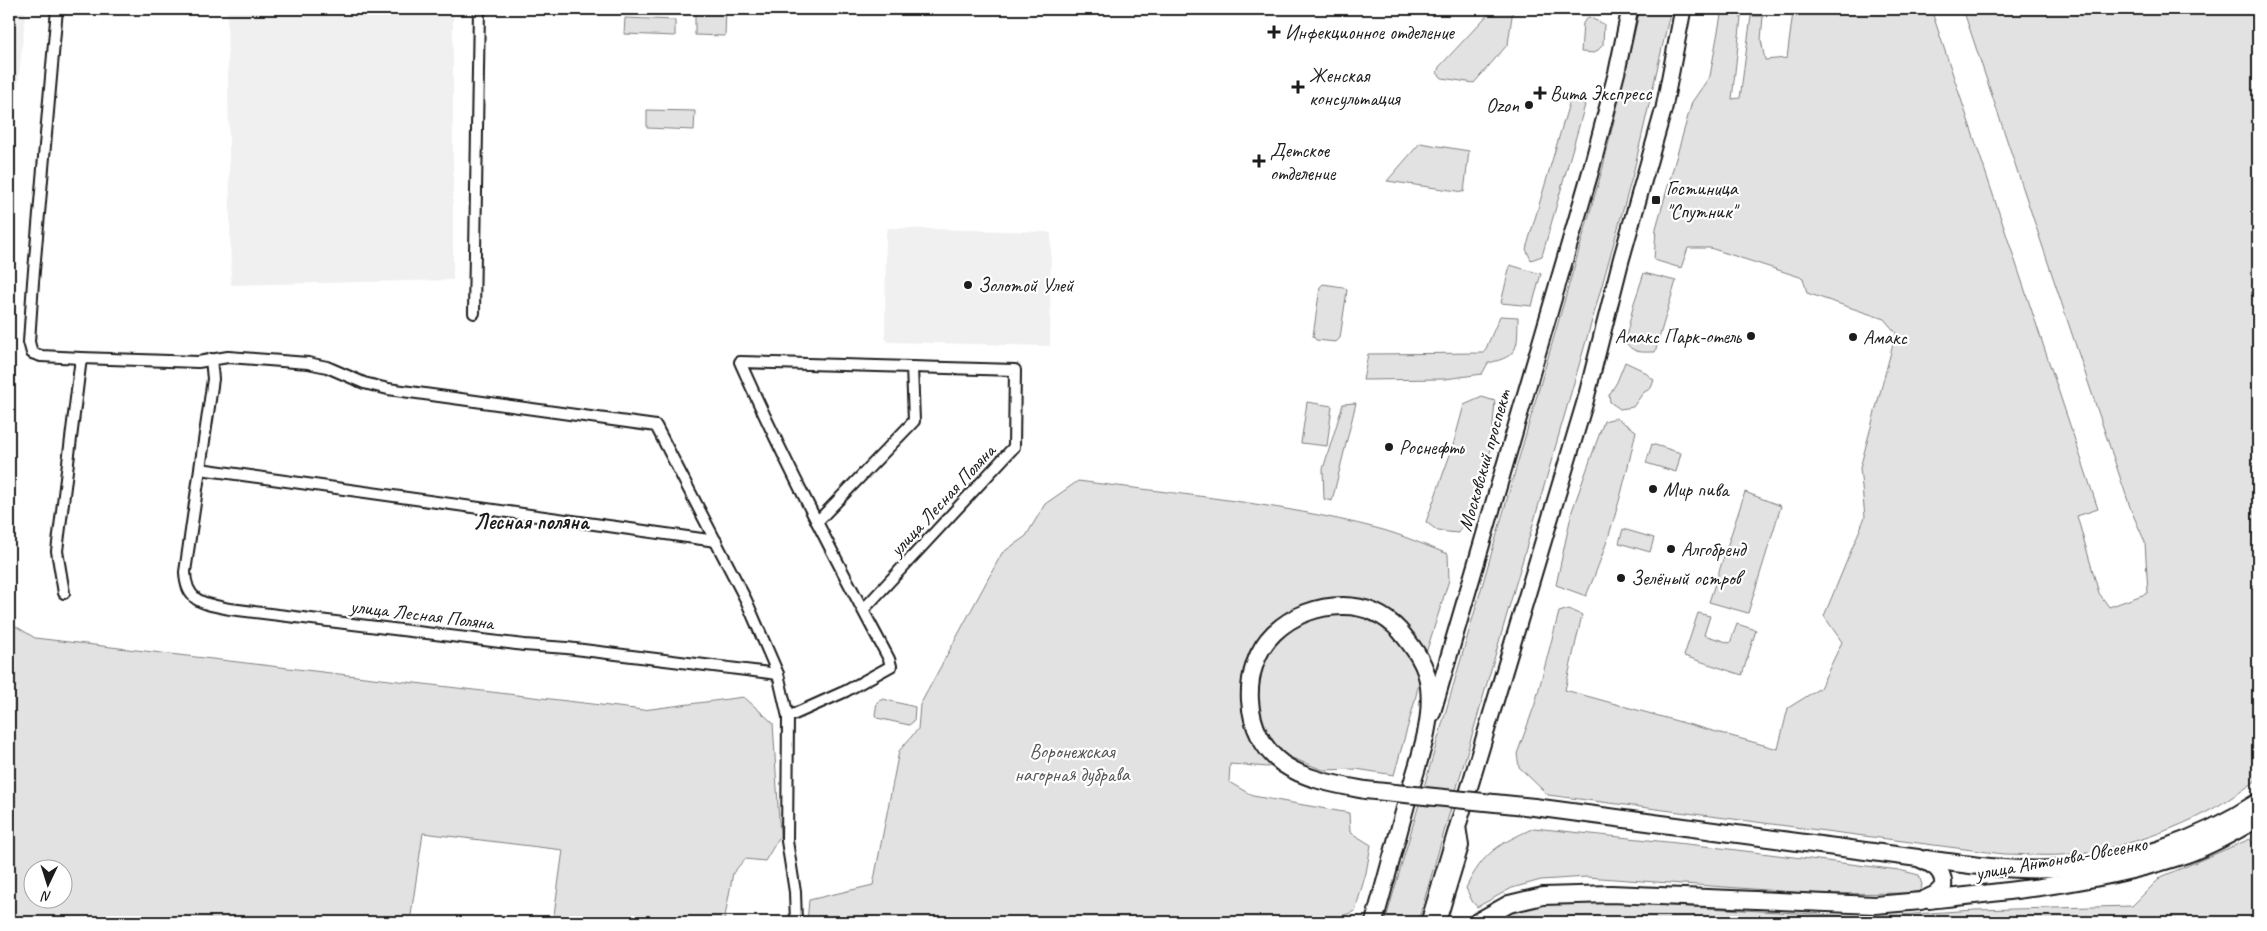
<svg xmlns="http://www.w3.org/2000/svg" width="2267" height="931" font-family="Caveat,sans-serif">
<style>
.built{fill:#f0f0f0}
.green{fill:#e2e2e2;stroke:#7f7f7f;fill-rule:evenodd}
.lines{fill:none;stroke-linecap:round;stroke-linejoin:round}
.minor-casing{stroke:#1c1c1c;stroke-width:14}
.tertiary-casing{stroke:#1c1c1c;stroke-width:16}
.primary-casing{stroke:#1c1c1c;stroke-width:19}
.trunk-casing{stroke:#1c1c1c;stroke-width:20}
.minor{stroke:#fff;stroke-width:10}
.tertiary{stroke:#fff;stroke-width:12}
.primary{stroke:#fff;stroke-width:15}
.trunk{stroke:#fff;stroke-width:16}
.trunk-bridge-casing{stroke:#1c1c1c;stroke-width:20;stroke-linecap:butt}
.trunk-bridge{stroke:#fff;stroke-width:16}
.poi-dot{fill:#1c1c1c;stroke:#fff;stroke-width:2}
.labels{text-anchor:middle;stroke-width:4.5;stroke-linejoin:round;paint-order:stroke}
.poi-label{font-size:20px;fill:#1c1c1c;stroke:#fff;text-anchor:start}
.street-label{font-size:20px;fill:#1c1c1c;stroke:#fff}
.park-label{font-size:20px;fill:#575757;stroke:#fff}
.quarter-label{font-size:22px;font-weight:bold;fill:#1c1c1c;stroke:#fff}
</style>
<rect width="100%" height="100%" fill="#fff"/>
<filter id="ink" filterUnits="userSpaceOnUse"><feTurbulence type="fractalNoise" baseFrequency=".02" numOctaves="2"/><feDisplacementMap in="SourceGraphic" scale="10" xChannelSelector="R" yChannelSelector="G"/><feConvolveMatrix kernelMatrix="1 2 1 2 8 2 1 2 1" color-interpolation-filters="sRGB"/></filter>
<g filter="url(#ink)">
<g class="built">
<path d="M9 9H26L9 167Z"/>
<path d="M227 9H453V280L231 285Z"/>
<path d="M889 228 1047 232 1051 234 1050 346 888 342 885 337 886 232Z"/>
</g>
<g class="green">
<path d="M695 9H726L725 36 695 35Z"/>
<path d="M1493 9H1513L1508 44 1474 83 1442 78 1437 73 1439 67Z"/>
<path d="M1640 9H1671L1633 174 1597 303 1418 922H1385L1603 167Z"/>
<path d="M1722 9H1742L1732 99 1740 98 1751 16H1763L1761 40 1765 60 1787 58 1793 12 1774 9H1931L2098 509 2077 516 2099 593 2109 607 2148 593 2145 542 2131 510 1963 9H2258V779C2207 819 2137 847 2072 854 2049 857 2025 854 2003 854L1548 795 1519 767 1517 754 1535 704 1559 612 1569 609 1582 615 1565 690 1778 749 1788 708 1820 688 1842 642 1824 616 1865 517 1860 468 1896 333 1884 319 1807 293 1803 278 1710 248H1688L1681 268 1654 260 1656 228 1692 102 1710 76Z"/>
<path d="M1588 17 1604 24 1603 45 1595 53 1581 52 1583 23Z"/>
<path d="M625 18 675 20V36L624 34Z"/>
<path d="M1572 93 1585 105 1542 256 1531 260 1526 249Z"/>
<path d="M647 110 695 111 694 130 647 128Z"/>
<path d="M1420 143 1469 151 1464 192 1387 181Z"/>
<path d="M1510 265 1541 274 1532 306 1501 303Z"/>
<path d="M1644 273 1676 281 1655 352C1641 352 1633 354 1625 341L1634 303Z"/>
<path d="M1323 284 1343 287 1347 290 1340 338 1336 342 1316 340 1313 336 1320 287Z"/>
<path d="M1500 316 1518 317C1517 347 1521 356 1488 363L1482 374 1445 379 1363 380 1368 354 1484 353Z"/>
<path d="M1625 362 1642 370 1654 380 1651 388 1643 393 1633 407 1620 409 1610 402 1609 395 1617 382Z"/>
<path d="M1482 397 1495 401 1491 448 1478 503 1458 533 1438 531 1426 522 1452 449 1464 405Z"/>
<path d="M1307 402 1332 406 1327 446 1301 443Z"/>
<path d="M1356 403 1332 501 1324 499 1323 469 1343 404Z"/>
<path d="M1616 418 1636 431C1624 487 1609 544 1586 596L1556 585 1572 511 1604 421Z"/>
<path d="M1652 444 1681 453 1676 472 1646 463Z"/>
<path d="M1078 481C1178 494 1278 503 1376 528 1400 534 1424 545 1448 554L1449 580 1426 653 1414 704 1394 775 1356 769 1323 770 1292 758 1268 767 1230 764 1229 782 1253 796 1349 813 1350 832 1371 845 1366 873 1355 911 1342 916 1341 922H807L809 900 873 885 899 751 918 729 920 705 1002 553 1026 536 1045 504Z"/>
<path d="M1745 492 1781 506 1748 613 1709 602Z"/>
<path d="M1623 529 1654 538 1650 552 1619 543Z"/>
<path d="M1698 613 1710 616 1704 635 1730 643 1737 624 1756 630 1742 675 1684 656Z"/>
<path d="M9 622 35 638 643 710 744 697 773 723 780 836 765 861 745 859 733 873 724 922H553L563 850 423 833 410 922H9ZM32 868H62V898H32Z"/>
<path d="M883 699 915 707 914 721 909 725 877 718 875 715 877 702Z"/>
<path d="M1534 828 1696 845 1899 870 1919 875 1922 885 1920 891 1910 893 1821 894 1587 877 1541 880 1512 888 1477 907 1472 901 1466 888C1483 852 1499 844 1534 828Z"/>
<path d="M2250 839 2258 853V922H1492L1504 915 1539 904 1601 902 1867 917 1975 910 2132 906 2161 877Z"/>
</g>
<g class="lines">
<defs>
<g id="minor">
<path d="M57 9 33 282 29 342 32 353 41 356 81 358 198 362 228 357 308 363 327 367 364 383 388 389 656 426 746 600 778 674 788 717 787 841 795 892 796 922"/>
<path d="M474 313 479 9"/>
<path d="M211 359 213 379 185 572C186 603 205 604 230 609L524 645 567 648 778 674"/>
<path d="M200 469 716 541"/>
<path d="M817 522 914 421 912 367"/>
<path d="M64 593 57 551 81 358"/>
<path d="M788 717 846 691 891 666 889 659C837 562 785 463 740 362L1015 370 1014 447 863 610"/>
</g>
<path id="tertiary" d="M1439 922 1462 846 1459 826"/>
<g id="primary">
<path d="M1432 714 1591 170 1617 71 1630 9"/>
<path d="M1429 922 1585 402 1621 260 1664 108 1683 9"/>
</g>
<g id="trunk">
<path d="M1365 790C1339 785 1306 780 1283 764 1242 735 1239 667 1274 633 1293 615 1318 606 1343 606 1366 606 1385 615 1400 631 1414 648 1427 665 1429 687 1433 724 1419 759 1409 794 1397 837 1386 880 1374 922"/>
<path d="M1926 859C1968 865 2012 871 2054 869 2125 867 2200 840 2258 802"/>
<path d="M1928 900C2013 891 2106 882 2187 854 2212 845 2235 832 2258 818"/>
<path d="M1477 922 1509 904 1543 896 1611 894 1875 905 1921 901 1936 894 1943 887C1945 870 1932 864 1918 858L1534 807"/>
</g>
</defs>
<use href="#minor" class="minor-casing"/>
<use href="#tertiary" class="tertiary-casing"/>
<use href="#primary" class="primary-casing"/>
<use href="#trunk" class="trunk-casing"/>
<use href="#minor" class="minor"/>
<use href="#tertiary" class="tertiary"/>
<use href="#primary" class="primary"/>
<use href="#trunk" class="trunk"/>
<defs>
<path id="trunk-bridge" d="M1365 790 1534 807"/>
</defs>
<use href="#trunk-bridge" class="trunk-bridge-casing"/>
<use href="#trunk-bridge" class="trunk-bridge"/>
</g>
</g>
<g class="poi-dot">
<path d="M1271.5 24.5h5v5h5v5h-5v5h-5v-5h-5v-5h5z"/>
<path d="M1295.5 79.5h5v5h5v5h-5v5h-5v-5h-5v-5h5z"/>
<path d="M1537.5 85.5h5v5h5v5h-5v5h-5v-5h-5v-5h5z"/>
<circle cx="1529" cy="105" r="5"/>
<path d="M1256.5 153.5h5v5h5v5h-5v5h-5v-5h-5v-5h5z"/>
<rect x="1651" y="195" width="10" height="10" rx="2.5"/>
<circle cx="968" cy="285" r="5"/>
<circle cx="1751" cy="336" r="5"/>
<circle cx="1853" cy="337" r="5"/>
<circle cx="1389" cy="447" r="5"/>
<circle cx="1653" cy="489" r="5"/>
<circle cx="1671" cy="549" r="5"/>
<circle cx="1621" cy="578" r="5"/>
</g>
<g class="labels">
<g class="poi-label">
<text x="1285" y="39">Инфекционное отделение</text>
<text x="1309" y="82">Женская<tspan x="1309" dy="23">консультация</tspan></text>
<text x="1550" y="100">Вита Экспресс</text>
<text x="1519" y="112" text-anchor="end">Ozon</text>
<text x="1270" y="157">Детское<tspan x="1270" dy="23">отделение</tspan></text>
<text x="1666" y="195">Гостиница<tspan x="1666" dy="23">"Спутник"</tspan></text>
<text x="978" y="292">Золотой Улей</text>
<text x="1741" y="343" text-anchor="end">Амакс Парк-отель</text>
<text x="1863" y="344">Амакс</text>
<text x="1399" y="454">Роснефть</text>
<text x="1663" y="496">Мир пива</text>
<text x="1681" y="556">Алгобренд</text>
<text x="1631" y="585">Зелёный остров</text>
</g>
<g class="street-label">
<text transform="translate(1484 460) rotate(-74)" y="7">Московский проспект</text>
<text transform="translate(942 500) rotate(-47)" y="7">улица Лесная Поляна</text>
<text transform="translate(422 614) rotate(7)" y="7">улица Лесная Поляна</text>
<text transform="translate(2061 858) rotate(-10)" y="7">улица Антонова-Овсеенко</text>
</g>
<g class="park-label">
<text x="1072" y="758">Воронежская<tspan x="1072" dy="23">нагорная дубрава</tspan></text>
</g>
<g class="quarter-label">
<text x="531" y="529">Лесная поляна</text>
</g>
</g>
<rect width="2267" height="931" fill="none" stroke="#fff" stroke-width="30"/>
<rect x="15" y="15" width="2237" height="901" fill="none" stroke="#1c1c1c" stroke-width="2" filter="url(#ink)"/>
<g transform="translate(48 884) rotate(184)"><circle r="24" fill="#ffffff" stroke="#a4a4a4"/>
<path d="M0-4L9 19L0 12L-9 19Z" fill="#1c1c1c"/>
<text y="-8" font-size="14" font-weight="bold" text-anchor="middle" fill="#1c1c1c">N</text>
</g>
</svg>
